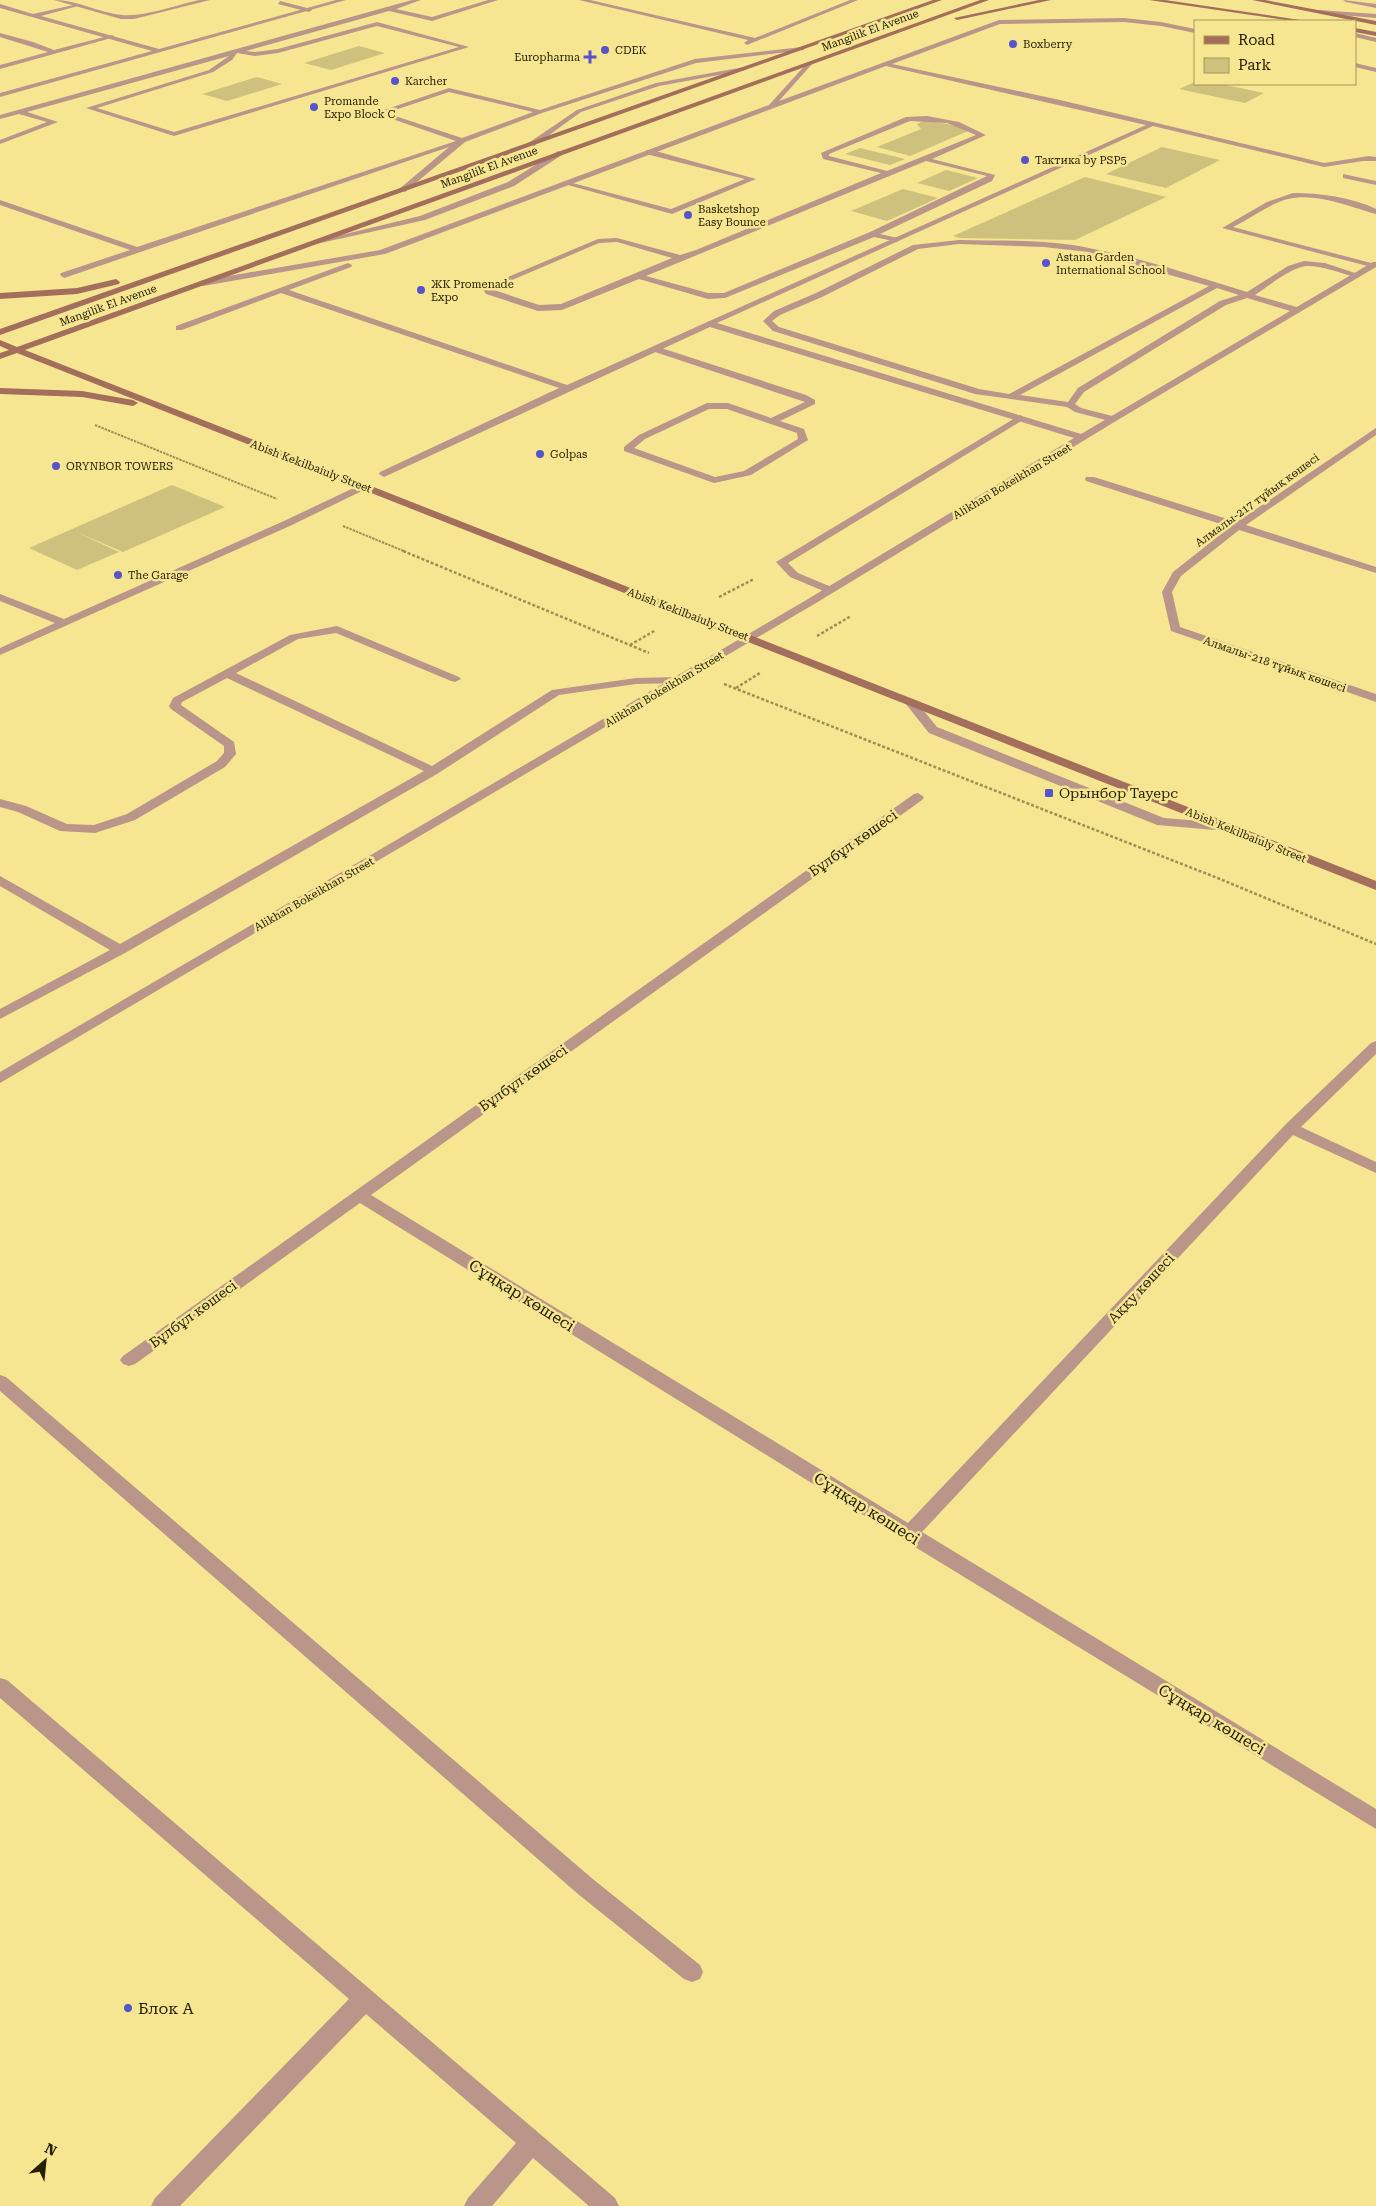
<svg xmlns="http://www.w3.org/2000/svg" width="1376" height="2206" font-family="'Roboto Serif',serif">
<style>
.green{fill:#cdc17d}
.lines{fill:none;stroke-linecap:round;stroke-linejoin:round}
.path-far1{stroke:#9c9052;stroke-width:2;stroke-dasharray:2.5 1;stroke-linecap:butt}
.path{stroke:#9c9052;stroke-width:2.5;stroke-dasharray:3 2;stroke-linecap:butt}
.lane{fill:#ba9589;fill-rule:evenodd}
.street{fill:#ba9589;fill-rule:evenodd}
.secondary{fill:#a36e5c;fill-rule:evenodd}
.poi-dot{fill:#5753ca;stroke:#f6e691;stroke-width:2}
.labels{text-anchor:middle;stroke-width:5;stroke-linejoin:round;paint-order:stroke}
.far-street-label{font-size:11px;fill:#272000;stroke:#f6e691}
.far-poi-label{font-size:11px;fill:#272000;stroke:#f6e691;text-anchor:start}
.poi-label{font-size:14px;fill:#272000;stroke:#f6e691;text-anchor:start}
.street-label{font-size:14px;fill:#272000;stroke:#f6e691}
.near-street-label{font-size:16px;fill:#272000;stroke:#f6e691}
.near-poi-label{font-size:16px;fill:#272000;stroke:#f6e691;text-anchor:start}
</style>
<rect width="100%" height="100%" fill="#f6e691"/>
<g class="green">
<path d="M359 46 385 53 331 70 304 63Z"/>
<path d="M257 77 282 84 227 101 202 94Z"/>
<path d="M1195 82V84H1221L1264 93 1245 103 1179 89Z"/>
<path d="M923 121C938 122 955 124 968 131L910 156 877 147 921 129 917 124Z"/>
<path d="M1162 147 1220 160 1166 188 1106 174Z"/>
<path d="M860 148 905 159 890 165 845 154Z"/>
<path d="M946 170 978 178 949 191 917 183Z"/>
<path d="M1085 177 1166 197 1075 240 960 238 953 236Z"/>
<path d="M903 189 938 198 887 221 851 211Z"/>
<path d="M172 485 225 507 123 552 74 531 119 552 77 570 29 548Z"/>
</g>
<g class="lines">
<g class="path-far1">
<path d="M95 425 277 499"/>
<path d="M343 526 406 552"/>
</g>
<g class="path">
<path d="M403 551 649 653"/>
<path d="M719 597 754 579"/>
<path d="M817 636 851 616"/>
<path d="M630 645 656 630"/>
<path d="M724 684 1220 879 1376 944"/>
<path d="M736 688 760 673"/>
</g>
<g class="lane">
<path d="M54 0C78 0 99 13 122 15 145 17 177 5 199 0H210L134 19H121Z"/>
<path d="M412 0H421L396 9 432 17 488 0H498L432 21 389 11 246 51 255 52 278 49 377 22 469 47 174 136 86 108 209 70 229 56 27 112 58 122 0 144V140L47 122 19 114 0 119V115ZM377 26 459 47 174 132 97 108 213 72 232 60 237 53 255 56 278 53Z"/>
<path d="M579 0H590L755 38 850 0H858L747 45 744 43 748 40Z"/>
<path d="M1343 0 1376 4V8L1346 2Z"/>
<path d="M280 1 311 9 312 10 309 12 278 4Z"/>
<path d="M1319 10 1376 14V18L1317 13Z"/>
<path d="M0 33 33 42 54 50 112 35 115 37 0 69V65L48 52 0 37Z"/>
<path d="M1355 33 1376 38V42L1355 37Z"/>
<path d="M802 47 804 48V50L696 63 542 113 465 142 405 192 398 190 449 147 64 278 60 275 61 273 130 250 0 205V200L137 247 456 141 375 113 449 88 540 110 695 59ZM449 92 533 112 462 138 386 113Z"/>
<path d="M744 67 746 68V70L659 86 581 112 534 146 527 144 577 110 656 83Z"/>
<path d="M927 116 959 122 986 135 932 159 995 175 992 181 880 234 898 238V242L874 237 725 298 708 299 639 279 562 310 538 311 486 294 482 288 598 239 617 238 680 255 696 250 881 173 823 159 821 153 906 117ZM910 121 947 123 976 135 887 171 829 156V154ZM926 161 987 176 870 232 724 293H708L646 276ZM617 242 672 258 561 304 539 305 491 289 599 243Z"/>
<path d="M646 150H652L756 179 672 214 561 183 565 181 671 209 745 179 646 154Z"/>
<path d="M558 151 565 153 514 186 425 220 316 244 312 242 420 216 508 182Z"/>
<path d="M1343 174 1376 181V185L1343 178Z"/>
<path d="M1293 193C1320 193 1351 197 1376 209V214C1351 207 1315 192 1288 199 1269 204 1251 218 1233 227L1375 264V268L1222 228 1267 202Z"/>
<path d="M959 240C1002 241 1047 239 1089 248 1142 258 1195 276 1247 292L1288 266 1304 261 1325 263 1361 275 1357 278C1341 273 1324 266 1307 266 1293 266 1267 287 1255 295L1300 308V312L1297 313 1247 298 1226 305 1084 392 1075 404 1081 408 1116 417 1118 419 1113 422 1075 412 1067 407 975 394 773 331 763 321 774 311 816 293 913 245ZM959 244 1044 247 1088 252 1209 286 1009 394 979 389 779 327 772 321 780 315 822 297 918 249ZM1217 288 1239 295 1220 301 1078 388 1068 402 1020 395Z"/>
<path d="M655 346 806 395 815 400V404L780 421 804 429 808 440 751 475 714 483 624 451V447L639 435 707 403H728L771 418 805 402 652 351 651 349ZM709 409H727L797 433 798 439 744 471 715 477 634 448 645 439Z"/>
<path d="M1020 415 1025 418 1023 420 788 563 798 573 834 588 835 590 834 592H826L790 577 776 562Z"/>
<path d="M364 483 369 486 368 488 292 525 0 655V648L55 623 0 601V594L64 619 284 521Z"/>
<path d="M337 626 459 677 461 679 455 682 451 681 336 633 298 639 236 673 432 766 552 690 636 678 679 677 685 680 679 683 636 684 559 695 437 774 125 953 0 1019V1009L110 950 0 886V876L120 944 424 771 227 678 182 702 181 705 234 742 236 754 225 767 135 820 95 833 60 831 18 812 0 807V799L26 806 67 824 94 825 127 814 217 761 224 753V746L171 709 169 706 173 698 290 635Z"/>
<path d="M911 699 915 700 937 727 1164 818 1227 823 1233 827 1227 831 1157 825 929 733 905 703Z"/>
<path d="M0 1375 6 1377 594 1880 700 1965 703 1972 700 1979 692 1982 684 1979 578 1894 0 1391Z"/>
</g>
<g class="street">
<path d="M336 0H346L0 97V93L152 51 0 8V4L33 14 78 4V6L41 16 159 49Z"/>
<path d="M1124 18 1161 22 1195 29V33L1161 26 1124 22 1000 24 892 64 1060 100 1324 163 1369 156 1376 157V161H1363L1324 167 1153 126 717 323 1081 434 1373 262H1376V267L1116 421 816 603 0 1083V1072L808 599 1074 438 710 327 384 477 379 474 380 472 559 388 281 293 182 330H176V326L348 263 352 265 351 267 289 290 567 385 1146 125 886 66 385 254 203 286 200 285V281L380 250 769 105 808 62 813 63 779 101 999 20Z"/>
<path d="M1355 63 1376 68V72L1355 67Z"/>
<path d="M1376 428V435L1246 525 1376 567V573L1239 530 1181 576 1172 592 1180 627 1376 694V702L1171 631 1162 592 1173 572 1230 527 1086 481 1085 479 1086 477H1094L1237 522Z"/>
<path d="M918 793 924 797 922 800 371 1195 908 1523 1286 1124 1371 1043 1376 1041V1054L1301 1127 1376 1162V1173L1293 1135 922 1532 1376 1809V1829L902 1539 360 1203 135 1364 129 1366 123 1364 120 1360 123 1356 914 794Z"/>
<path d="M0 1678 7 1680 615 2198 619 2206H589L533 2158 492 2206H464L468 2198 516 2143 366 2014 180 2206H151L155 2198 349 1999 0 1698Z"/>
</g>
<g class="secondary">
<path d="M933 0H942L0 335V329Z"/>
<path d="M980 0H989L25 350 1376 881V890L17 353 0 359V353L9 350 0 346V340L17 347Z"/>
<path d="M1039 0H1051L957 20 954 18Z"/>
<path d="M1149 0H1165L1307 21H1292Z"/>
<path d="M1252 0H1265L1376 21V25Z"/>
<path d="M1355 28 1376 32V36L1355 32Z"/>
<path d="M116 279 120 282 119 284 77 294 0 299V293L77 288Z"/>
<path d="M0 388 82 391 133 400 138 403 133 406 82 397 0 394Z"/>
</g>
</g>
<g class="poi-dot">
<circle cx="1013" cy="44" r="5"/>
<circle cx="605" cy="50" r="5"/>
<path d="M587.5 49.5h5v5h5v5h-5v5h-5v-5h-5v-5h5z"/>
<circle cx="395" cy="81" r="5"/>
<circle cx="314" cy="107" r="5"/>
<circle cx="1025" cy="160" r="5"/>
<circle cx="688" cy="215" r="5"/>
<circle cx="1046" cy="263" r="5"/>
<circle cx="421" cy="290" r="5"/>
<circle cx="540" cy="454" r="5"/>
<circle cx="56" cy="466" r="5"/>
<circle cx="118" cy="575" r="5"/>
<rect x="1044" y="788" width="10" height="10" rx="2.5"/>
<circle cx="128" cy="2008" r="5"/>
</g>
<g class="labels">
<g class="far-street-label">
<text transform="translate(870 30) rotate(-20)" y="4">Mangilik El Avenue</text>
<text transform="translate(489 167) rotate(-20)" y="4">Mangilik El Avenue</text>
<text transform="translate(108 305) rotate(-20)" y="4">Mangilik El Avenue</text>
<text transform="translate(311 466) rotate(21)" y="4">Abish Kekilbaiuly Street</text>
<text transform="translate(1012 481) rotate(-31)" y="4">Alikhan Bokeikhan Street</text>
<text transform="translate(1257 500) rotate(-36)" y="4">Алмалы-217 тұйық көшесі</text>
<text transform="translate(688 614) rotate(21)" y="4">Abish Kekilbaiuly Street</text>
<text transform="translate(1275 664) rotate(19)" y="4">Алмалы-218 тұйық көшесі</text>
<text transform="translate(664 689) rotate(-31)" y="4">Alikhan Bokeikhan Street</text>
<text transform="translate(1246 835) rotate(22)" y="4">Abish Kekilbaiuly Street</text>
<text transform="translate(314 894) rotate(-30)" y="4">Alikhan Bokeikhan Street</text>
</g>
<g class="far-poi-label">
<text x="1023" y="48">Boxberry</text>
<text x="615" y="54">CDEK</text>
<text x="580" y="61" text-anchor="end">Europharma</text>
<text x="405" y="85">Karcher</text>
<text x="324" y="105">Promande<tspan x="324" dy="13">Expo Block C</tspan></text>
<text x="1035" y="164">Тактика by PSP5</text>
<text x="698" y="213">Basketshop<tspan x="698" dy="13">Easy Bounce</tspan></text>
<text x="1056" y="261">Astana Garden<tspan x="1056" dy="13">International School</tspan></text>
<text x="431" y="288">ЖК Promenade<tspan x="431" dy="13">Expo</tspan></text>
<text x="550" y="458">Golpas</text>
<text x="66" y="470">ORYNBOR TOWERS</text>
<text x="128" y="579">The Garage</text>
</g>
<g class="poi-label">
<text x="1059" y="798">Орынбор Тауерс</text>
</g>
<g class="street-label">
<text transform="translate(853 843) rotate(-35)" y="5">Бұлбұл көшесі</text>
<text transform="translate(523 1078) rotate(-35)" y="5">Бұлбұл көшесі</text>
<text transform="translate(1141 1288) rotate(-47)" y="5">Аққу көшесі</text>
<text transform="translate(193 1314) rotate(-36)" y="5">Бұлбұл көшесі</text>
</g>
<g class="near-street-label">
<text transform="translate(522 1295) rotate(32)" y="6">Сұңқар көшесі</text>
<text transform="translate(867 1508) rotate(32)" y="6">Сұңқар көшесі</text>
<text transform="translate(1212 1719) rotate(31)" y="6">Сұңқар көшесі</text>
</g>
<g class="near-poi-label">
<text x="138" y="2014">Блок А</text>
</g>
</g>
<rect x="1194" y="20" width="162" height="65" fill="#f6e691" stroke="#a39757"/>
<rect x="1204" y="36" width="25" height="8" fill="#a36e5c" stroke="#a39757"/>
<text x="1238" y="45" font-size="15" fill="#272000">Road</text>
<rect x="1204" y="58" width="25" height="15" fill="#cdc17d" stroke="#a39757"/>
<text x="1238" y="70" font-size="15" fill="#272000">Park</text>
<g transform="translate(45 2161) rotate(27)" stroke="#f6e691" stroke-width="4" paint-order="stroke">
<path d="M0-4L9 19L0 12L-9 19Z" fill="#272000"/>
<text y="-8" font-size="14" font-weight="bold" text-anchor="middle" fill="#272000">N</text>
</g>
</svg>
